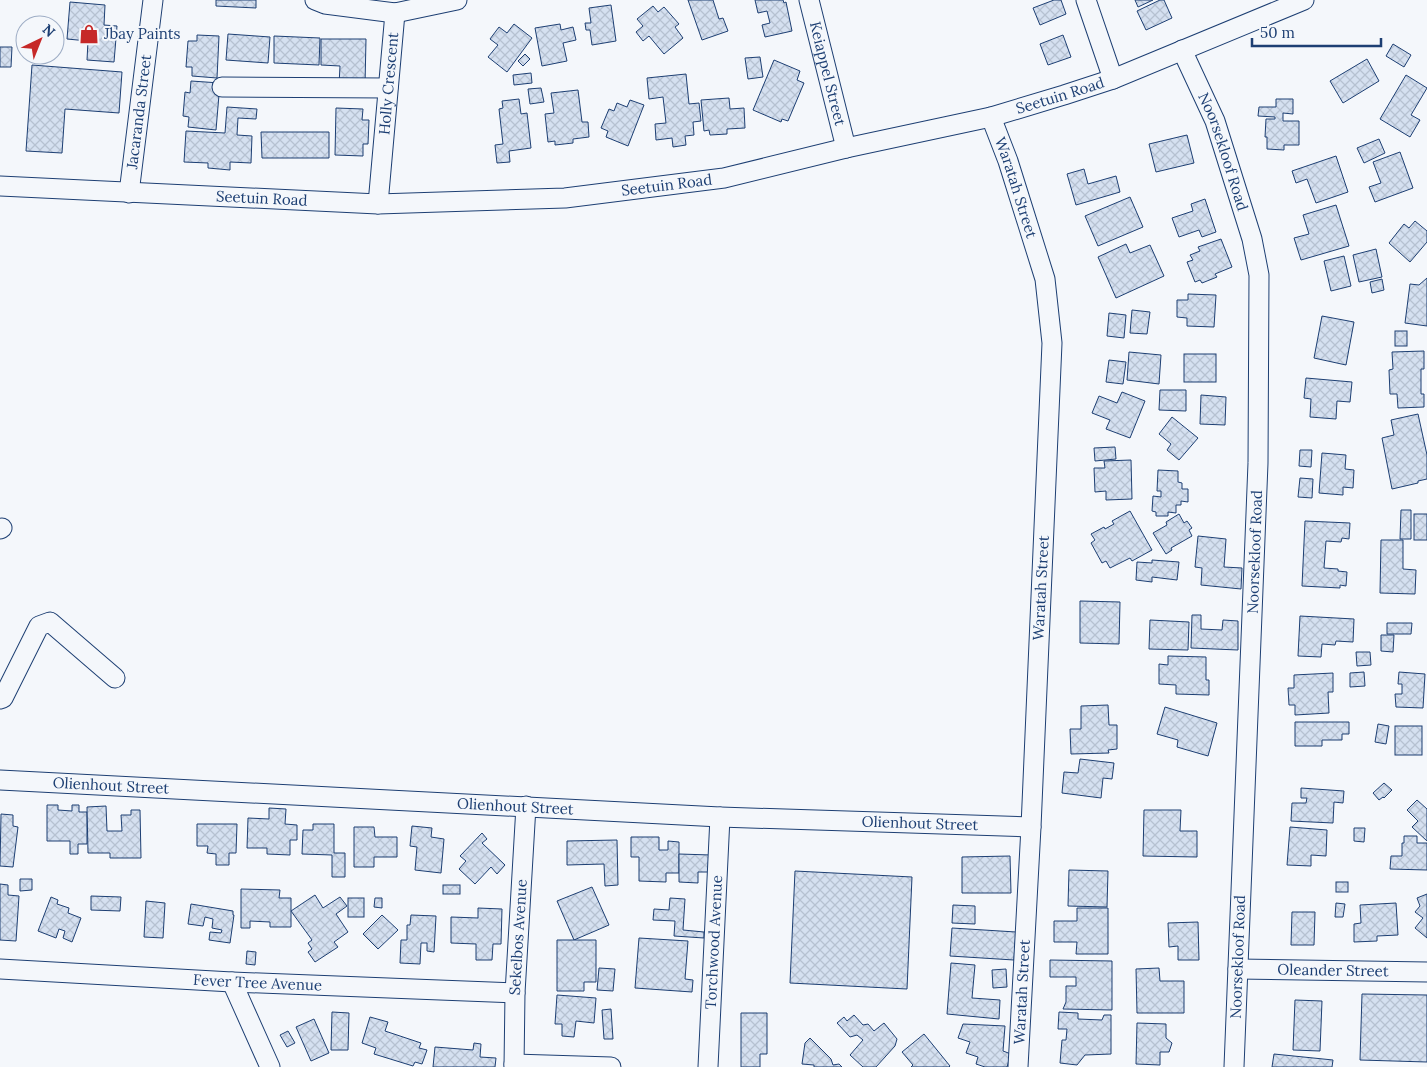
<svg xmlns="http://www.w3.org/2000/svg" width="1427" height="1067" font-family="Lora,serif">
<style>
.building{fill:url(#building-cross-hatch);stroke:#1d3f73}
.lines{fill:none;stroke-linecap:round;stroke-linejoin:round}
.minor-casing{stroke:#1d3f73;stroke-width:21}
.minor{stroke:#f4f7fb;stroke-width:19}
.labels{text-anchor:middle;stroke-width:4;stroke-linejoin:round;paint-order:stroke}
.poi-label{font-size:15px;fill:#1d3f73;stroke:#f4f7fb;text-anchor:start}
.street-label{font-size:15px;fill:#1d3f73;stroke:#f4f7fb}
</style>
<defs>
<pattern id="building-cross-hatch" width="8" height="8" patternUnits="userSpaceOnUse" patternTransform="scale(1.25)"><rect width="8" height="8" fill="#d5e0f0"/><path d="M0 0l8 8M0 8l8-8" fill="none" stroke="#b6c1d1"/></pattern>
</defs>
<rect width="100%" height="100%" fill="#f4f7fb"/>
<g class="building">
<path d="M216 0H256V8L216 6Z"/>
<path d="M688 0H713L719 19 723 18 728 31 702 40Z"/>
<path d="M755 0H783L784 3 786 2 792 31 765 37 762 25 770 23 767 11 758 13Z"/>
<path d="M1054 0H1061L1066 14 1040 25 1033 8Z"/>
<path d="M1135 0H1153L1138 7Z"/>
<path d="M1160 0H1164L1172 18 1146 30 1137 11Z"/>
<path d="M70 2 105 5 104 25 117 26 114 62 87 60 88 41 67 39Z"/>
<path d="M611 5 616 41 592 45 590 30H586L585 23H591L589 8Z"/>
<path d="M653 6 658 12 664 7 679 24 675 27 683 38 664 54 649 36 643 41 636 32 643 26 637 19Z"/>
<path d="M514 24 532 38 507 72 488 57 498 45 490 39 499 27 507 33Z"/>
<path d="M560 24 561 30 573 27 576 40 563 43 567 61 542 66 535 28Z"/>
<path d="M228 34 270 37 268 63 226 60Z"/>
<path d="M197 35 219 36 217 78 192 76V67H186L188 41H197Z"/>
<path d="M1063 35 1071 57 1048 65 1040 44Z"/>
<path d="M274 36 320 38 319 65 274 63Z"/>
<path d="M321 39H366L365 85H339L340 66 321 65Z"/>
<path d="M1393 44 1411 55 1404 67 1386 56Z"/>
<path d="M0 47H12L11 67H0Z"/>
<path d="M525 54 530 59 523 66 518 61Z"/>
<path d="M760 57 763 77 748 79 745 58Z"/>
<path d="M1367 59 1379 81 1343 103 1330 81Z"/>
<path d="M774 60 800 71 797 80 804 83 788 121 782 119 781 122 753 110Z"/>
<path d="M32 65 122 72 119 113 65 109 62 153 26 151Z"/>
<path d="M531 73 532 83 514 85 513 75Z"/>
<path d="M686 74 689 104 699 103 701 121 693 122 694 135 685 136 686 145 673 147 672 138 656 140 655 124 666 123 663 97 649 99 647 78Z"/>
<path d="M1406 75 1427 88 1411 115 1420 120 1410 137 1380 119Z"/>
<path d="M191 81 220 83 216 130 188 127 189 117 183 116 185 92 190 93Z"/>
<path d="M541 88 544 102 530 104 528 89Z"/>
<path d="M578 90 582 122H588L589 137 573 139V143L555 145V141L548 142 545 114 554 113 551 93Z"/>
<path d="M729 98 730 109 744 108 745 128 727 129V134L710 135 709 130 704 131 701 100Z"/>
<path d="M519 99 521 114 527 113 531 148 509 151 510 162 497 163 495 145 503 144 499 109 503 108 502 101Z"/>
<path d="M1276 99H1293V114L1283 113V121H1299V145H1284V150L1267 149V137H1265L1266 119H1275V117L1258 116 1259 107H1276Z"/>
<path d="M630 100 644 105 628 146 606 137 608 131 601 128 609 109 614 111 617 103 627 107Z"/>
<path d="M227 107 257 109 256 119 238 118 237 135 252 136 251 163 230 162V170L208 168V163L184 162 186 131 225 133Z"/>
<path d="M336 108 363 109 362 120H369L368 144H363V156L335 155Z"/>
<path d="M261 132H329V158H262Z"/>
<path d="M1187 135 1194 163 1156 172 1149 144Z"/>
<path d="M1379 139 1385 153 1364 163 1357 148Z"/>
<path d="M1400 152 1413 188 1375 202 1369 187 1381 183 1373 162Z"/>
<path d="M1336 156 1348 192 1316 203 1307 179 1296 183 1292 171Z"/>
<path d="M1084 169 1088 184 1116 176 1120 192 1076 205 1067 174Z"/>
<path d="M1130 197 1143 227 1098 246 1085 216Z"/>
<path d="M1205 199 1216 232 1202 237 1199 230 1179 237 1172 218 1193 211 1191 204Z"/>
<path d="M1336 205 1349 246 1301 260 1294 238 1309 234 1303 215Z"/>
<path d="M1415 221 1427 231V242L1410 262 1389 243 1404 224 1409 228Z"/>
<path d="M1221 239 1232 267 1215 274 1217 277 1202 283 1200 280 1195 282 1187 262 1193 260 1190 255 1200 251 1198 247Z"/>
<path d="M1126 244 1130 253 1150 245 1164 276 1116 298 1098 257Z"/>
<path d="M1376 249 1382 277 1359 282 1353 255Z"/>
<path d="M1344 256 1351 286 1331 291 1324 261Z"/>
<path d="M1427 278V326L1405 323 1410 284 1419 285Z"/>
<path d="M1382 279 1384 290 1372 293 1370 282Z"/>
<path d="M1188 294 1216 295 1214 327 1187 326V318L1177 317V300H1188Z"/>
<path d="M1132 310 1150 312 1147 334 1130 333Z"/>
<path d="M1109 313 1126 315 1124 338 1107 336Z"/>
<path d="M1322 316 1354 322 1346 365 1314 358Z"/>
<rect x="1395" y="331" width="12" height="15"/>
<path d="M1424 351V369H1421V394H1424V407L1398 408 1397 394H1390L1389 370 1393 369 1392 352Z"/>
<path d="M1129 352 1161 355 1159 384 1127 380Z"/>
<rect x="1184" y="354" width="32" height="28"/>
<path d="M1109 360 1126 362 1123 384 1106 382Z"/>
<path d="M1306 378 1352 382 1350 402 1337 401 1336 419 1310 417 1311 399 1304 398Z"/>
<path d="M1160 390H1186V411L1159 410Z"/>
<path d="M1122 392 1145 401 1130 438 1106 429 1110 420 1092 413 1099 396 1117 403Z"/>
<path d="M1201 395 1226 397 1225 425 1200 424Z"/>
<path d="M1418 414 1427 455V479L1418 481V483L1392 489 1382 438 1394 435 1391 420Z"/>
<path d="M1172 417 1198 438 1179 460 1167 450 1171 444 1159 434Z"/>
<path d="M1115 447 1116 459 1095 461 1094 448Z"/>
<path d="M1300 450H1312L1311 467 1299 466Z"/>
<path d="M1322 453 1346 455 1345 469 1354 470 1353 488 1343 487V495L1319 493Z"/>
<path d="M1131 460 1132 499 1106 500V491L1095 492 1094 468H1105L1104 461Z"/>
<path d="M1158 470 1178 471V482L1182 483V489H1188V502L1181 501V505H1176V513L1168 512V516H1156V512L1152 511 1153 496 1161 497V491H1157Z"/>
<path d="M1300 478 1313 479 1312 498 1298 497Z"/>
<path d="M1401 510H1411V539H1400Z"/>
<path d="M1130 511 1152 550 1132 561 1130 558 1110 568 1106 561 1102 563 1091 543 1095 540 1091 534 1104 527 1105 529 1114 524 1112 521Z"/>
<path d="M1179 514 1184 523 1187 521 1192 528 1189 530 1192 536 1171 548 1172 550 1166 554 1153 533 1167 525 1166 522Z"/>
<rect x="1414" y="514" width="13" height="26"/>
<path d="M1305 521 1350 523 1349 539 1342 538 1341 542 1326 541 1324 568 1338 569V571L1347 572 1346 586 1340 585V588L1302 586Z"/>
<path d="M1198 536 1226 539 1224 567 1242 568 1241 589 1201 585 1202 568 1195 567Z"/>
<path d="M1381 540H1403V569L1416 570 1415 594 1380 593Z"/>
<path d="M1152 560 1179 562 1177 580 1152 577V582L1136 580 1137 562 1152 563Z"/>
<path d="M1080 601 1120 602 1119 644 1080 643Z"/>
<path d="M1192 615H1201V629L1222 630 1223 620 1238 621V650L1191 648Z"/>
<path d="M1300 616 1354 619 1353 642 1336 641 1335 645 1322 644 1321 657 1298 656Z"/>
<path d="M1150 620 1189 622 1188 650 1149 649Z"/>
<path d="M1387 623H1412L1411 634H1387Z"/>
<path d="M1381 635H1394L1393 652 1381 651Z"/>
<path d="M1356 652H1370L1371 665 1357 666Z"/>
<path d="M1168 656 1206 657V680H1209V695L1176 694V685L1159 684V664L1168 665Z"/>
<path d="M1364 672 1365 686 1350 687V673Z"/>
<path d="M1399 672 1425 674 1423 708 1396 707 1395 694H1402V684H1398Z"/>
<path d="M1333 673V692H1328L1329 713 1295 715V705H1289L1288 688H1294V675Z"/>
<path d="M1108 705 1109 725H1117V749L1108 750 1109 753 1071 754 1070 729H1081V706Z"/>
<path d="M1165 707 1217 723 1208 756 1177 747 1178 740 1157 734Z"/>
<path d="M1295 722H1349V734H1342V740H1322V746H1295Z"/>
<path d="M1378 724 1389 726 1386 744 1375 742Z"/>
<rect x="1395" y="726" width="27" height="29"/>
<path d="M1080 759 1114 763 1112 779 1103 778 1101 798 1062 793 1064 772 1078 773Z"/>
<path d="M1384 783 1392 790 1384 798 1383 797 1379 800 1373 793Z"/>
<path d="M1301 788 1344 791 1343 803 1334 802 1333 823 1291 821 1292 803H1306L1307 798H1301Z"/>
<path d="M1417 800 1427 809V841L1412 827 1418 821 1407 810Z"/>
<path d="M47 805H58V810L72 811V805H79V812H87V844H78V854H70V841H47Z"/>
<path d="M106 806 107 831H122L121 815H131V810H140L141 858H110V853H88L87 807Z"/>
<path d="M269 808 286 809 285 824 297 825V840H290V855L267 854V848H247L248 818 269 819Z"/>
<path d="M1144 810H1181L1180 831H1197V857L1143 856Z"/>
<path d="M1 814 13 815V826L18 827 13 867 0 866Z"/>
<path d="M197 824H237L236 853H229V865H216V854L207 853 208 846H197Z"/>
<path d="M313 824H334V853H345V877H332V855L302 854 303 830H313Z"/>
<path d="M412 826 432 828 431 837 444 839 441 873 415 870 417 847 410 846Z"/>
<path d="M354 827H374L375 837H397V857H374V867H354Z"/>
<path d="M1290 827 1327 830 1326 856 1311 855V866L1287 865Z"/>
<path d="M1354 828H1365L1364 842 1354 841Z"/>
<path d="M482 833 487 839 482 843 505 865 497 874 491 867 475 884 459 869 466 861 460 856Z"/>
<path d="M1404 836H1417V843H1427V870L1390 869 1391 856H1402V843H1404Z"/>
<path d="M631 837H659V850H668V841L679 842V873H666V882L639 881V857H631Z"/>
<path d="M617 840 618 885 605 886 604 864 567 865V841Z"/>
<path d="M679 854 711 855 710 872H698V883L679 882Z"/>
<path d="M1010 856 1011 893H962V857Z"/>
<path d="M1069 870 1108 871 1107 907 1068 906Z"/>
<path d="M795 871 912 877 907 989 790 983Z"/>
<path d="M20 879H32V890L20 891Z"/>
<rect x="1336" y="882" width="12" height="10"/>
<path d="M0 884 8 885V895L19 896 16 941 0 940Z"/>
<rect x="443" y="885" width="17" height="9"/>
<path d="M592 887 609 925 574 940 557 901Z"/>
<path d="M241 889 280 890 279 898H291V927H270V922L250 921V928H241Z"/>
<path d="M1427 894V938L1415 928 1423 918 1415 912 1420 906 1417 898Z"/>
<path d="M315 895 323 908 340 897 347 906 336 914 348 932 334 942 338 947 315 962 308 952 312 949 308 943 312 940 291 911Z"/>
<path d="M91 896 121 897 120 911 91 910Z"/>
<path d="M51 897 58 900 57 904 69 908 68 913 81 918 72 942 63 938 65 931 59 929 56 938 38 931Z"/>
<rect x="348" y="898" width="16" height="19"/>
<path d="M375 898H382V908L374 907Z"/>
<path d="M670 898 685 899 683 930 704 932V938L674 936 675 921 653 920 654 909 669 910Z"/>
<path d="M146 901 165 903 163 938 144 937Z"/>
<path d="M1336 903 1345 904 1343 917H1335Z"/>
<path d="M1396 903 1398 935 1377 936V941L1354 942V924L1361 923 1360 905Z"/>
<path d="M191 904 233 911V915H234L230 943 209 940 210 932 221 933 222 930 212 928 213 919 205 917 203 926 188 924Z"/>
<path d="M953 905 975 906V924L952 923Z"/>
<path d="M478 908 502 909 501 944H493L492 960H476V944L451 943V917L478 918Z"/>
<path d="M1077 908H1108V954H1076L1077 942H1054V921H1077Z"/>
<path d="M1292 912H1315L1314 945H1291Z"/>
<path d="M382 915 398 930 378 949 363 934Z"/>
<path d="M411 915 436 916 434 952 427 951V943H421L420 964 400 963 401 940H407V925H410Z"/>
<path d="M1198 922 1199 960H1178V946L1169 947 1168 923Z"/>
<path d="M952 928 1016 932 1014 960 950 956Z"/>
<path d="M639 938 688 941 685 979 693 980 692 992 635 988Z"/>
<path d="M557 940H596V982H584V991H557Z"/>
<path d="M247 951 256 952 255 965 246 964Z"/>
<path d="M1050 960 1112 961V1010L1063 1009 1066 1002V986H1076V977H1050Z"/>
<path d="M951 963 975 965 972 998 1000 1000 999 1019 947 1014Z"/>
<path d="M599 968 615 969 613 991 597 990Z"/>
<path d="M1159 968 1160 981H1184V1013H1137L1136 969Z"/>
<path d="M1006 969 1007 987 993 988 992 970Z"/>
<path d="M1362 994 1427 995V1062L1360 1060Z"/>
<path d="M557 995 596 998 594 1023 576 1021 574 1037 562 1036V1024H555Z"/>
<path d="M1295 1000 1322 1001 1320 1051 1293 1050Z"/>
<path d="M611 1009 613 1039H604L602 1010Z"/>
<path d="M332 1012 349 1013 348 1050H331Z"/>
<path d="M1059 1012 1078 1013V1019L1102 1020 1104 1015H1111V1054L1085 1055 1077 1065 1060 1063 1062 1040H1066L1067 1029H1058Z"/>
<path d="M741 1013H767V1054H760V1067H741Z"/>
<path d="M854 1015 863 1025 868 1024 874 1031 884 1023 897 1039 895 1046 876 1067H863L850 1055 863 1040 857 1035 850 1037 837 1023 844 1017 847 1021Z"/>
<path d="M370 1017 388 1022 385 1031 421 1043 419 1048 427 1050 422 1064 415 1062 413 1066 374 1054 376 1048 362 1043Z"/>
<path d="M314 1019 329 1053 311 1061 296 1027Z"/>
<path d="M1137 1023 1166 1024V1038L1172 1043 1169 1052H1160V1065L1136 1064Z"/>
<path d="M963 1024 1005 1026 1003 1051 1011 1054 1007 1067H985L976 1064 978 1057 966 1053 970 1042 958 1038Z"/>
<path d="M288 1031 295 1043 287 1047 280 1035Z"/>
<path d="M924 1034 950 1066 949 1067H911L913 1065 902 1052Z"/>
<path d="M810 1038 831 1059 833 1065 839 1064 842 1067H814V1065L802 1064 805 1043Z"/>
<path d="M474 1043 481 1044 480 1057 496 1058 495 1067H433L435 1047 473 1050Z"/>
<path d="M1274 1054 1333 1060 1332 1067H1272Z"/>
</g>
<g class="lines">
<defs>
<g id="minor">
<path d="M315 0 325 4 395 13 457 0"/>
<path id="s1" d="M809 0 846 148"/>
<path d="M1086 0 1113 79"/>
<path id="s2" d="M1182 50 1215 121 1252 239 1259 275 1258 463 1234 1067"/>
<path d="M222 87 388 88"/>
<path id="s3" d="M991 117 1008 161 1045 279 1052 343 1031 827 1018 1067"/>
<path id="s4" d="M0 186 378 204 565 198 724 178 846 148 991 117 1064 95 1113 79 1304 0"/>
<path id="s5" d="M129 193 153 0"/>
<path id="s6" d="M378 204 395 13"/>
<path d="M0 529 2 528"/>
<path d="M0 699 3 698 39 626 50 622 115 678"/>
<path id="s7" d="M0 780 720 817 1031 827"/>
<path id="s8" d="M0 969 232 982 515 993"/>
<path id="s9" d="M1238 969 1427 972"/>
<path d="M232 982 270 1067"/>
<path d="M514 1064 611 1067"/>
<path id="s10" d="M514 1067 515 993 526 806"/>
<path id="s11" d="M708 1067 720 817"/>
</g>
</defs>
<use href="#minor" class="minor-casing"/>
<use href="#minor" class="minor"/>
</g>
<defs>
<symbol id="shop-bare" viewBox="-9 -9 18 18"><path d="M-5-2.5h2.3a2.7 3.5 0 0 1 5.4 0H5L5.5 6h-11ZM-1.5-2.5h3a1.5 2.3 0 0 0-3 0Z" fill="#c62828" stroke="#f4f7fb" stroke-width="2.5" paint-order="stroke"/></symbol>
</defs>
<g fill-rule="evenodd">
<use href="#shop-bare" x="75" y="20" width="28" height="28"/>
</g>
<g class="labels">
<g class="poi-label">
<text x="104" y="39">Jbay Paints</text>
</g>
<g class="street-label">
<text dy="5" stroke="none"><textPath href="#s1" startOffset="76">Keiappel Street</textPath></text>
<text dy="5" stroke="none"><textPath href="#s6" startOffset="121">Holly Crescent</textPath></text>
<text dy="5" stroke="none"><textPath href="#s4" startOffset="1072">Seetuin Road</textPath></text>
<text dy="5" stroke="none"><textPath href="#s5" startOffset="82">Jacaranda Street</textPath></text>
<text dy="5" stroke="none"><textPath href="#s2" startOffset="110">Noorsekloof Road</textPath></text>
<text dy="5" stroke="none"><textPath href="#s4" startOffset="668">Seetuin Road</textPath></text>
<text dy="5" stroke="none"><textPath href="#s3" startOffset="75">Waratah Street</textPath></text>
<text dy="5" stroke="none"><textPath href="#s4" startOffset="262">Seetuin Road</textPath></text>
<text transform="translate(1255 552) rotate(-88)" y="5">Noorsekloof Road</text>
<text transform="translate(1041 588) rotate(-87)" y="5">Waratah Street</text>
<text dy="5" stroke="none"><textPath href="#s7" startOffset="111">Olienhout Street</textPath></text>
<text dy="5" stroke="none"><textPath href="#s7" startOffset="516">Olienhout Street</textPath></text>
<text dy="5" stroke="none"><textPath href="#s7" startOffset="921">Olienhout Street</textPath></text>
<text dy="5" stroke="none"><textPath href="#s10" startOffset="130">Sekelbos Avenue</textPath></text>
<text dy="5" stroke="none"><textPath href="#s11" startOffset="125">Torchwood Avenue</textPath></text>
<text transform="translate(1238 957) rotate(-88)" y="5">Noorsekloof Road</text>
<text dy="5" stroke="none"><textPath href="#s9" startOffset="95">Oleander Street</textPath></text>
<text dy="5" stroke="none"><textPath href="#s8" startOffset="258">Fever Tree Avenue</textPath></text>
<text transform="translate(1022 992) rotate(-87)" y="5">Waratah Street</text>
</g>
</g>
<g transform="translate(40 40) rotate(43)"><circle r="24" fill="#f4f7fb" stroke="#9eadc5"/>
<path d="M0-4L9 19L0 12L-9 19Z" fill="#c62828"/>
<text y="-8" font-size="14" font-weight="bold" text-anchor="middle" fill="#1d3f73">N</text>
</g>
<path d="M1252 38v8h129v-8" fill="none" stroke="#1d3f73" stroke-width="2.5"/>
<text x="1260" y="38" font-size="15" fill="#1d3f73" stroke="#f4f7fb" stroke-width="4" paint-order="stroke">50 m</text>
</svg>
